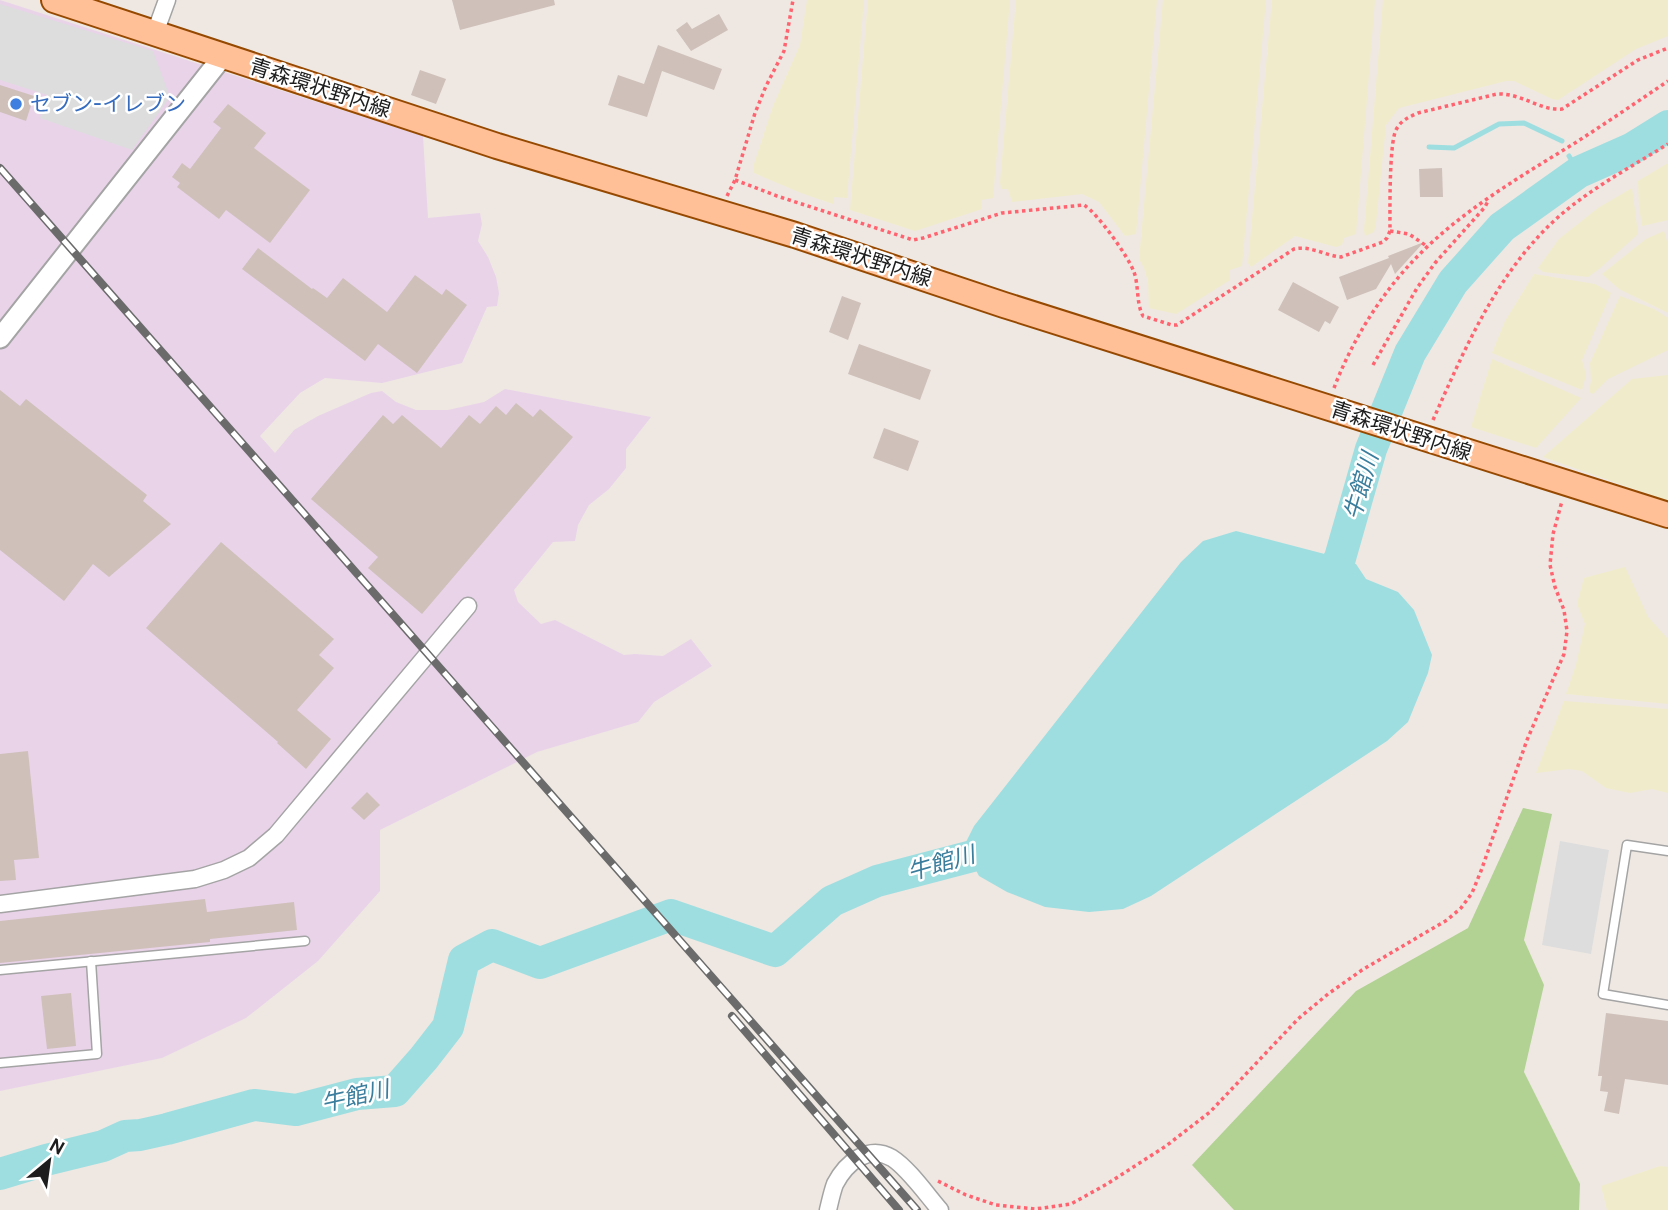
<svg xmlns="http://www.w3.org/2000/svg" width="1668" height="1210" font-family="Cabin,'Noto Sans JP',sans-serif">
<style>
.industrial{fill:#e9d3e9}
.farmland{fill:#f0eccb}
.forest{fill:#b1d292}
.parking{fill:#ddd}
.water{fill:#9edee1}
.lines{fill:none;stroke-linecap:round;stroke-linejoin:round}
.stream{stroke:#9edee1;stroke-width:5}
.river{stroke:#9edee1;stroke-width:32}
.building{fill:#cfc0ba}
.service-casing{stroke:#a4a4a4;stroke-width:11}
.minor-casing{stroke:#a4a4a4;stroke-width:19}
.tertiary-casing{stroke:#a4a4a4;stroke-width:23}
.primary-casing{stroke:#964900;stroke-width:28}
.path{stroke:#ff636f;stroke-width:3.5;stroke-dasharray:3.5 3.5;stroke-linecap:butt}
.service{stroke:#fff;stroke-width:8}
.minor{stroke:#fff;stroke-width:16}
.tertiary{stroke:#fff;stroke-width:19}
.primary{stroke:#ffbf97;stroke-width:24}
.rail-casing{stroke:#6b6b6b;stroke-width:8}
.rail{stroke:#fff;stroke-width:5;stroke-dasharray:16;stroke-linecap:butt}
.shop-dot{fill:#3f7fe0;stroke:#fff;stroke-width:2.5}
.labels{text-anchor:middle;stroke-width:5;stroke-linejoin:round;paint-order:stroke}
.street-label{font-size:21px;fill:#1d1d1d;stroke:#fff}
.shop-label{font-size:21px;fill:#366cbe;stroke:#fff;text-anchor:start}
.water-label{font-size:23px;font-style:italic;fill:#3a7d9c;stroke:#fff}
</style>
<rect width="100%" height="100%" fill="#efe8e2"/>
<path class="industrial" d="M0 0 423 136 428 218 480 213 482 224 478 241 488 257 496 277 499 293 497 306 487 307 462 363 382 383 325 378 300 393 260 436 275 453 294 430 318 416 371 393 382 391 396 402 416 410H448L484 402 505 389 651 417 626 449V468L609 489 589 505 578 525 575 541 553 542 514 590 518 602 541 624 555 620 624 655 635 654 663 656 691 639 712 666 654 702 638 722 537 752 380 830V891L318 961 246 1018 162 1058 0 1091Z"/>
<g class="farmland">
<path d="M807 0H864L847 198 834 197 833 204 801 193 754 173V164L773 106 800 45Z"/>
<path d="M868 0H1010L993 198 981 200 982 209 915 231 850 210Z"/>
<path d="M1016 0H1157L1136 234 1125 236 1099 202 1082 194 1012 202 1008 189H1001L1000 182Z"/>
<path d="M1163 0H1266L1242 266 1230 270V280L1176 314 1149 308 1148 282 1144 268 1139 259Z"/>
<path d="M1272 0H1375L1356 234 1344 238 1342 245 1336 247 1295 236 1251 267 1248 263Z"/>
<path d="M1383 0H1668V36L1636 49 1558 100 1552 99 1514 81H1506L1399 108 1386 125 1376 223 1374 232 1365 236 1364 230Z"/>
<path d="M1668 163V220L1642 226 1639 207 1638 181Z"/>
<path d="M1632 188 1638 234 1599 269 1588 277 1543 272 1538 268 1559 239 1598 208Z"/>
<path d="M1664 231 1668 245V313L1619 289 1602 274 1646 239Z"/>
<path d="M1534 274 1595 284 1611 293 1582 360 1586 375 1582 390 1492 353 1505 321Z"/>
<path d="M1620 296 1654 309 1668 318V350L1608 379 1593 394 1589 392 1591 381 1590 363Z"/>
<path d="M1492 359 1581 398 1536 448 1471 427Z"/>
<path d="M1668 375V501L1543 457 1632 379Z"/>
<path d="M1625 567 1648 617 1668 639V704L1566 694 1576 665 1585 624 1577 604 1584 578Z"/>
<path d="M1564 701 1668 709V793L1652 789 1630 793 1606 788 1582 771 1569 769 1536 773Z"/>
<path d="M1660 1166 1668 1167V1210H1607L1601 1186Z"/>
</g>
<path class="forest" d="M1523 808 1552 814 1524 940 1544 985 1524 1072 1580 1184 1579 1210H1234L1192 1165 1356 991 1468 928Z"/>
<g class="parking">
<path d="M0 4 153 51 170 97 132 150 40 118 47 95 0 80Z"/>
<path d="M1560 841 1609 850 1591 954 1542 945Z"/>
</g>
<path class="water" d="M1236 531 1340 558 1356 564 1366 579 1398 592 1414 610 1432 655 1428 673 1408 722 1387 741 1151 896 1123 909 1089 912 1045 907 1007 892 979 876 969 857 966 842 974 826 1181 562 1203 541Z"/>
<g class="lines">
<g class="stream">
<path d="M1429 147 1454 148 1499 124 1524 123 1562 141"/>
<path d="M1569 156 1579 172"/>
</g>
<g class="river">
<path d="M1319 596 1340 558 1371 449 1410 353 1453 282 1502 227 1579 172 1631 149 1668 126"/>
<path d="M0 1174 46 1160 103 1146 125 1136 140 1135 167 1129 254 1105 296 1110 357 1094 395 1091 424 1058 448 1027 464 960 492 945 540 963 671 915 775 951 832 901 877 881 980 854 1005 836"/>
</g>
</g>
<g class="building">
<path d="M452 0H554L555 5 460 30Z"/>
<path d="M719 14 728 30 691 51 676 30 687 22 692 29Z"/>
<path d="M658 45 722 69 714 90 662 71 647 117 608 105 618 75 644 84Z"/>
<path d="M420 70 446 79 436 104 411 95Z"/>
<path d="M0 85 34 96 26 121 0 112Z"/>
<path d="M228 104 266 133 254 148 310 190 270 243 226 210 219 219 177 187 180 183 172 177 182 163 190 169 221 128 213 122Z"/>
<path d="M1442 168 1443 197H1420L1419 169Z"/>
<path d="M1424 242 1395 274 1391 264 1376 289 1347 300 1339 277 1389 258 1388 256Z"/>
<path d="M258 248 312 289 313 288 327 298 343 278 387 312 415 275 442 295 446 289 467 305 417 373 378 344 365 361 242 269Z"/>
<path d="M1293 282 1339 307 1330 324 1325 321 1319 332 1278 310Z"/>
<path d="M842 296 861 303 848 340 829 332Z"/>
<path d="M859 344 931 370 920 400 848 374Z"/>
<path d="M0 390 20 406 26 399 147 495 143 501 171 524 109 577 93 564 64 601 0 550Z"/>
<path d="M516 403 533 417 540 409 573 437 422 614 368 568 378 557 311 499 383 415 393 424 402 415 441 448 469 415 480 424 496 406 506 415Z"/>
<path d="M884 428 919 441 908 471 873 458Z"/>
<path d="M221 542 334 639 319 655 334 668 297 710 331 739 306 769 277 743 278 742 146 628Z"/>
<path d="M28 751 39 858 14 860 16 880 0 881V754Z"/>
<path d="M367 792 380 805 364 820 351 808Z"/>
<path d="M205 899 207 912 294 902 297 930 210 939V942L0 963V921Z"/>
<path d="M71 993 76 1046 47 1049 41 996Z"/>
<path d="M1606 1013 1668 1021V1085L1625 1079 1619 1114 1604 1111 1608 1092 1600 1091 1602 1076H1598Z"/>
</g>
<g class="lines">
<defs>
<g id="service">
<path d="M1668 851 1627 845 1603 994 1668 1005"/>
<path d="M0 970 305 941"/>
<path d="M0 1063 97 1054 91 961"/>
</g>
<g id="minor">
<path d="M155 33 167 0"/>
<path d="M0 904 195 879 224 870 249 858 276 835 468 606"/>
<path d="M828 1210C830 1202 832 1192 835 1184 846 1163 868 1144 892 1158 908 1168 927 1195 940 1210"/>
</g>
<path id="tertiary" d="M0 338 223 56"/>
<path id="primary" d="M54 0 497 146 795 235 1004 305 1668 515"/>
</defs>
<use href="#service" class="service-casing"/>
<use href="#minor" class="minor-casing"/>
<use href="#tertiary" class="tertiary-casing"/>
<use href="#primary" class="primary-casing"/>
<g class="path">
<path d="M735 180 777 196 913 240 923 238 1002 213 1084 205C1098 214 1128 256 1134 272 1139 286 1136 303 1143 316L1172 325H1177L1294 249C1310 245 1326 256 1341 257L1383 242 1387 238 1390 231C1390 213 1389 144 1396 130 1400 121 1409 117 1418 113L1497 94C1522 93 1540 111 1562 109L1638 60 1668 48"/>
<path d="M727 196 735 180 755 113 766 86 784 51 793 0"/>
<path d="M1390 231 1409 234 1428 247"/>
<path d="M1373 365 1417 288 1435 263 1485 207 1488 201"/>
<path d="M1334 388C1351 343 1379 297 1412 262 1458 213 1518 178 1575 143 1606 123 1637 102 1668 81"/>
<path d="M1433 420C1465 348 1497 273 1556 219 1588 190 1631 167 1668 144"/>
<path d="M938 1181 966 1195 996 1205 1035 1209 1071 1204 1107 1184 1166 1146 1210 1112 1298 1019 1328 994 1362 970 1447 920 1461 908 1472 893 1481 871 1527 740 1564 654 1567 631 1564 610 1555 587 1550 565 1553 534 1562 501"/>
</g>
<use href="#service" class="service"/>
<use href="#minor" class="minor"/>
<use href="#tertiary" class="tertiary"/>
<use href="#primary" class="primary"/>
<defs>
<g id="rail">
<path d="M0 168 917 1210"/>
<path d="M732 1016 899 1210"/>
</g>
</defs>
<use href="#rail" class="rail-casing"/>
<use href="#rail" class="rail"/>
</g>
<circle class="shop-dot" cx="16" cy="104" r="7"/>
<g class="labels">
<g class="street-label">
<text transform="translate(320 88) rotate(18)" y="7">青森環状野内線</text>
<text transform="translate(861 257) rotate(18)" y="7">青森環状野内線</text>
<text transform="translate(1401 431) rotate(18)" y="7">青森環状野内線</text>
</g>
<g class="shop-label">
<text x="30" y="111">セブン-イレブン</text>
</g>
<g class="water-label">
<text transform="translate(1361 486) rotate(-74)" y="8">牛館川</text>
<text transform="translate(941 863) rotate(-16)" y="8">牛館川</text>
<text transform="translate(355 1096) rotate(-13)" y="8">牛館川</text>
</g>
</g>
<g transform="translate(49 1161) rotate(29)" stroke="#ffffff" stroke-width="5" paint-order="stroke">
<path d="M0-5L12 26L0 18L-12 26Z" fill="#1d1d1d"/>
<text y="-10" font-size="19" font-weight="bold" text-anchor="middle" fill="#1d1d1d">N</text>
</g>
</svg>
